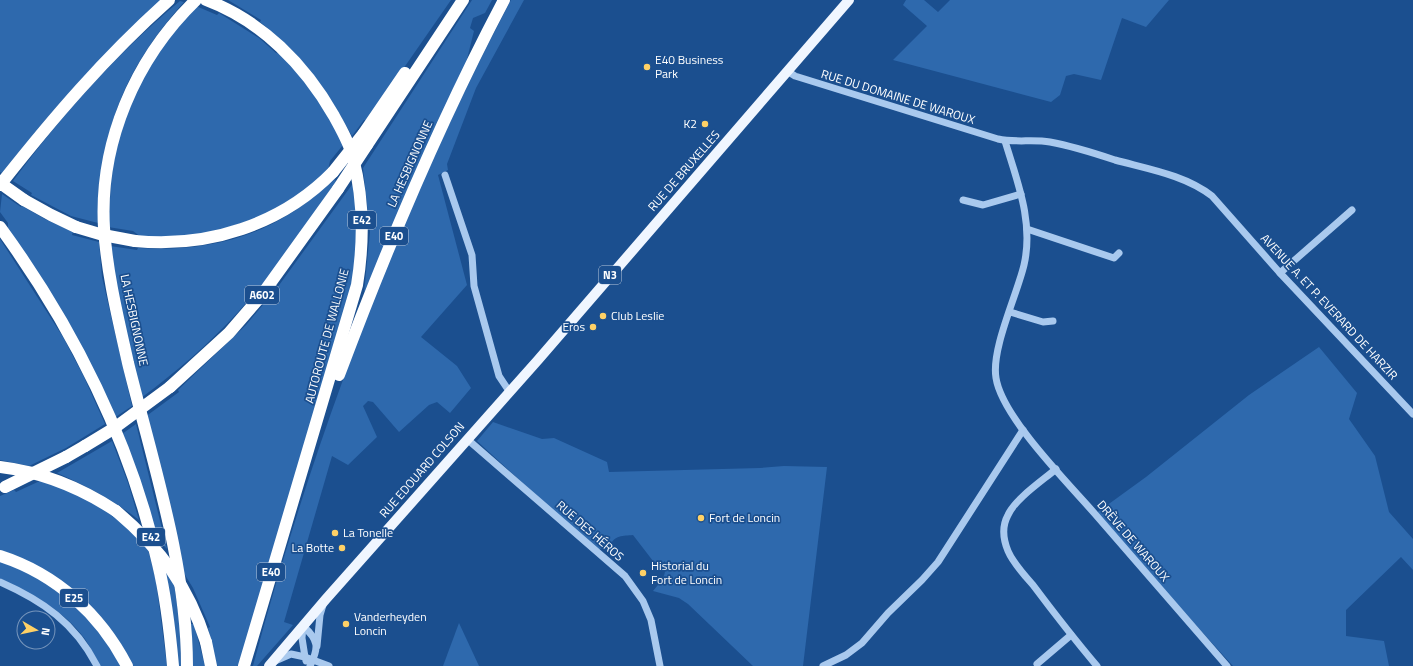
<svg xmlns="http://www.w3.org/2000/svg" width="1413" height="666" font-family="'Titillium Web',sans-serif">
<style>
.green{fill:#2e69ad}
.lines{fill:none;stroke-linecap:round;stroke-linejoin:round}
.minor{stroke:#a9c9ee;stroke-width:7}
.major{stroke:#f0f6ff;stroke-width:10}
.highway{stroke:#fff;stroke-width:12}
.highway-bridge{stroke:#fff;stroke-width:12}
.poi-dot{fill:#ffd166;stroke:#1b4f8f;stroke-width:1.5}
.labels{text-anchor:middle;stroke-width:3.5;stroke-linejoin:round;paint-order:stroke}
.shield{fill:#1b4f8f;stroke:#bbcadd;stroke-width:1}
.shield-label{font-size:11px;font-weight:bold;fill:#fff}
.poi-label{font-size:12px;fill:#fff;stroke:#1b4f8f;text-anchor:start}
.street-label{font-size:12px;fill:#fff;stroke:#1b4f8f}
</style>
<rect width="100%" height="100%" fill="#1b4f8f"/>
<g class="green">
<path d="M0 0H161C102 53 51 111 2 173L0 172Z"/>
<path d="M228 0H451L367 121 364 120 352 136C326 88 303 56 260 22L261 20Z"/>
<path d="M472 0H492L485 13 473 18 470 28 474 31 465 67 364 293 370 232 363 168Z"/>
<path d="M511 0H524L476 88 447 164 448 170 438 175 467 285 421 337 457 366 471 388 450 413 437 402 429 405 399 432 373 402 368 401 363 406 377 437 348 465 332 456 284 622 293 625 257 666H253C313 440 401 207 511 0Z"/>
<path d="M906 0H924L938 12 950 0H1169L1146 27 1122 18 1101 80 1074 74 1066 76 1060 95 1051 102 893 60 927 26 903 5Z"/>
<path d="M180 1 184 2C123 70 100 132 98 223L71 216 31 195 32 193 13 181C62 115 117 53 180 1Z"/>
<path d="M196 6 217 15 219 13 259 38 276 53 283 54 318 95 343 145 330 161 328 170 304 191 263 216 204 235 167 238 141 237 133 231 108 227 113 158 131 101 154 56Z"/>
<path d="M335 179 336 182C305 226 275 272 239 311 209 344 176 372 141 398L122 321 110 246 137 250 138 248C187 251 238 244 281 219 301 208 318 194 335 179Z"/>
<path d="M354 182 358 263 240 666H217L208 628 210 627 193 588 182 570 145 417 179 392 178 390 246 325 277 288Z"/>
<path d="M2 194 21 207 22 206 45 219 73 232 72 235 99 242 102 277 132 406 114 418 8 231V223L0 212Z"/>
<path d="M0 239 63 337 84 377 105 424 66 448 29 466 0 460Z"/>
<path d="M1319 347 1357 393 1349 419 1375 456 1389 512 1413 539V570L1401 557 1346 610V636L1384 641 1389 666H1233L1095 514 1146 477 1249 395Z"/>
<path d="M493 422 542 439 554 438 607 462 609 472 760 468 784 466 827 467 803 666H753L688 604 679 598 653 591C662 580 667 576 665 561L660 565 653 561 633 535C623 536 614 535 610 546L596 550 477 441Z"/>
<path d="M136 424 167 549 154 535 122 434Z"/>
<path d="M112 441 128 483 139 520C113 500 87 486 57 473Z"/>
<path d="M42 480 71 491 110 511 148 549 156 581 167 666H133C107 611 58 570 0 550V496L14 490 16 492Z"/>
<path d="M0 561C38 575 75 599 100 632 107 643 114 655 121 666H100C95 657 91 648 85 639 64 610 32 594 0 579Z"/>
<path d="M164 569 174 583 180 626 181 666H178Z"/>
<path d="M459 623 479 666H443Z"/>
<path d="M191 624H194L205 666H193Z"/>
</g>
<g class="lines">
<g class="minor">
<path d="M787 71 795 76 998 139C1015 143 1033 139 1050 142 1072 146 1094 153 1115 160 1148 169 1185 175 1212 196L1280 273 1413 414"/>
<path d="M1005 141C1017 181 1034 222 1024 265 1017 295 991 349 996 378 1002 417 1068 483 1095 514 1139 565 1183 615 1227 666"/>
<path d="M445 175 472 255 474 286 499 376 509 391"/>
<path d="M963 200 983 205 1021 194"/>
<path d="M1027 229 1114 258 1119 253"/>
<path d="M1280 273 1352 210"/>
<path d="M1010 312 1043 322 1053 321"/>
<path d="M467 439 625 576 643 601 651 620 660 666"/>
<path d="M1056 469C1042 481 1015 499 1008 515 1002 526 1003 539 1008 551 1013 563 1024 575 1033 585 1054 613 1075 640 1097 666"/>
<path d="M0 582C43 601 75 623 97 666"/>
<path d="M303 626 302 638 305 657 329 666"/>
<path d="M303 626C319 640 319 648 310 666"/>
<path d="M317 646 320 615 323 605"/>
<path d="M275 661 291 654 305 657 306 661"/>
<path d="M1037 664 1071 635"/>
<path d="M823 666 846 655 862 643 888 613 922 580 938 562 1023 430"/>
</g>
<path class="major" d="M269 666 326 599 538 360 849 0"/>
<g class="highway">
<path d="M206 0C262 21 305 65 334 116 341 129 350 144 353 158 364 200 364 242 357 285L244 666"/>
<path d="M364 133 405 73"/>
<path d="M367 145 463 0"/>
<path d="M0 185C52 119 106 56 169 0"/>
<path d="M24 200 51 215 76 227"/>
<path d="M0 227C73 327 131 442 158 564 166 597 170 632 173 666"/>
<path d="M135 241C208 248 281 225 333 172"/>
<path d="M339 375C387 247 440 121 504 0"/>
<path d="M170 387 229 333 261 296 338 189"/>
<path d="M66 457 85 446"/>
<path d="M0 467C42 472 81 488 116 511"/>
<path d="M0 556C56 574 100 614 127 666"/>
<path d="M206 642 211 666"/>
<path d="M187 666C187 566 152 460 128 363 118 318 107 274 104 228 99 143 135 59 196 0"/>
</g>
<g class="highway-bridge">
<path d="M333 172 364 133"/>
<path d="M0 183 24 200"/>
<path d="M338 189 367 145"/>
<path d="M76 227 103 235 135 241"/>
<path d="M85 446 113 429 170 387"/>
<path d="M5 487 66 457"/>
<path d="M116 511C161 549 188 586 206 642"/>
</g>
</g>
<g class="poi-dot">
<circle cx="647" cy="67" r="4"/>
<circle cx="705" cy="124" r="4"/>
<circle cx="603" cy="316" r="4"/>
<circle cx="593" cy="327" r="4"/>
<circle cx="701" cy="518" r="4"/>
<circle cx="335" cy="533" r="4"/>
<circle cx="342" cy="548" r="4"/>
<circle cx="643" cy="573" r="4"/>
<circle cx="346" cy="624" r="4"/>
</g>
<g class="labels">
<g class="shield">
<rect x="348" y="211" width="28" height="18" rx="3"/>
<rect x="380" y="227" width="28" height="18" rx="3"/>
<rect x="599" y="266" width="22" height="18" rx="3"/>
<rect x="245" y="286" width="34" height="18" rx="3"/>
<rect x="137" y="528" width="28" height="18" rx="3"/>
<rect x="257" y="563" width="28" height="18" rx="3"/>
<rect x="60" y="589" width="28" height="18" rx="3"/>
</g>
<g class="shield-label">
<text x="362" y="224">E42</text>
<text x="394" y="240">E40</text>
<text x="610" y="279">N3</text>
<text x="262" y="299">A602</text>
<text x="151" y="541">E42</text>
<text x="271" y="576">E40</text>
<text x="74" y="602">E25</text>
</g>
<g class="poi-label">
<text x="655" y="64">E40 Business<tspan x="655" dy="14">Park</tspan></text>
<text x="697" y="128" text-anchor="end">K2</text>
<text x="611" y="320">Club Leslie</text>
<text x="585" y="331" text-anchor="end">Eros</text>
<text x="709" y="522">Fort de Loncin</text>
<text x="343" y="537">La Tonelle</text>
<text x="334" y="552" text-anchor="end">La Botte</text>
<text x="651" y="570">Historial du<tspan x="651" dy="14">Fort de Loncin</tspan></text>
<text x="354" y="621">Vanderheyden<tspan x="354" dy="14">Loncin</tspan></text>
</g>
<g class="street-label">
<text transform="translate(898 97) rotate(17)" y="4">RUE DU DOMAINE DE WAROUX</text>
<text transform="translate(410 164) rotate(-66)" y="4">LA HESBIGNONNE</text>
<text transform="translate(684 171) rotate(-49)" y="4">RUE DE BRUXELLES</text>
<text transform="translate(1329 307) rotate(47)" y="4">AVENUE A. ET P. EVERARD DE HARZIR</text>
<text transform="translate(134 320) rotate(78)" y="4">LA HESBIGNONNE</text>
<text transform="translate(327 336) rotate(-75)" y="4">AUTOROUTE DE WALLONIE</text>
<text transform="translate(422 470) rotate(-49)" y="4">RUE EDOUARD COLSON</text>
<text transform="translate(590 531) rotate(41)" y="4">RUE DES HÉROS</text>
<text transform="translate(1133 541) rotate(49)" y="4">DRÈVE DE WAROUX</text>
</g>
</g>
<g transform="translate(36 630) rotate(99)"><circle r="19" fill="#1b4f8f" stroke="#7695bc"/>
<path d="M0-3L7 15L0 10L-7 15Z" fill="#ffd166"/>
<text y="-6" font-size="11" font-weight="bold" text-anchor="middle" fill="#ffffff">N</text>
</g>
</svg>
